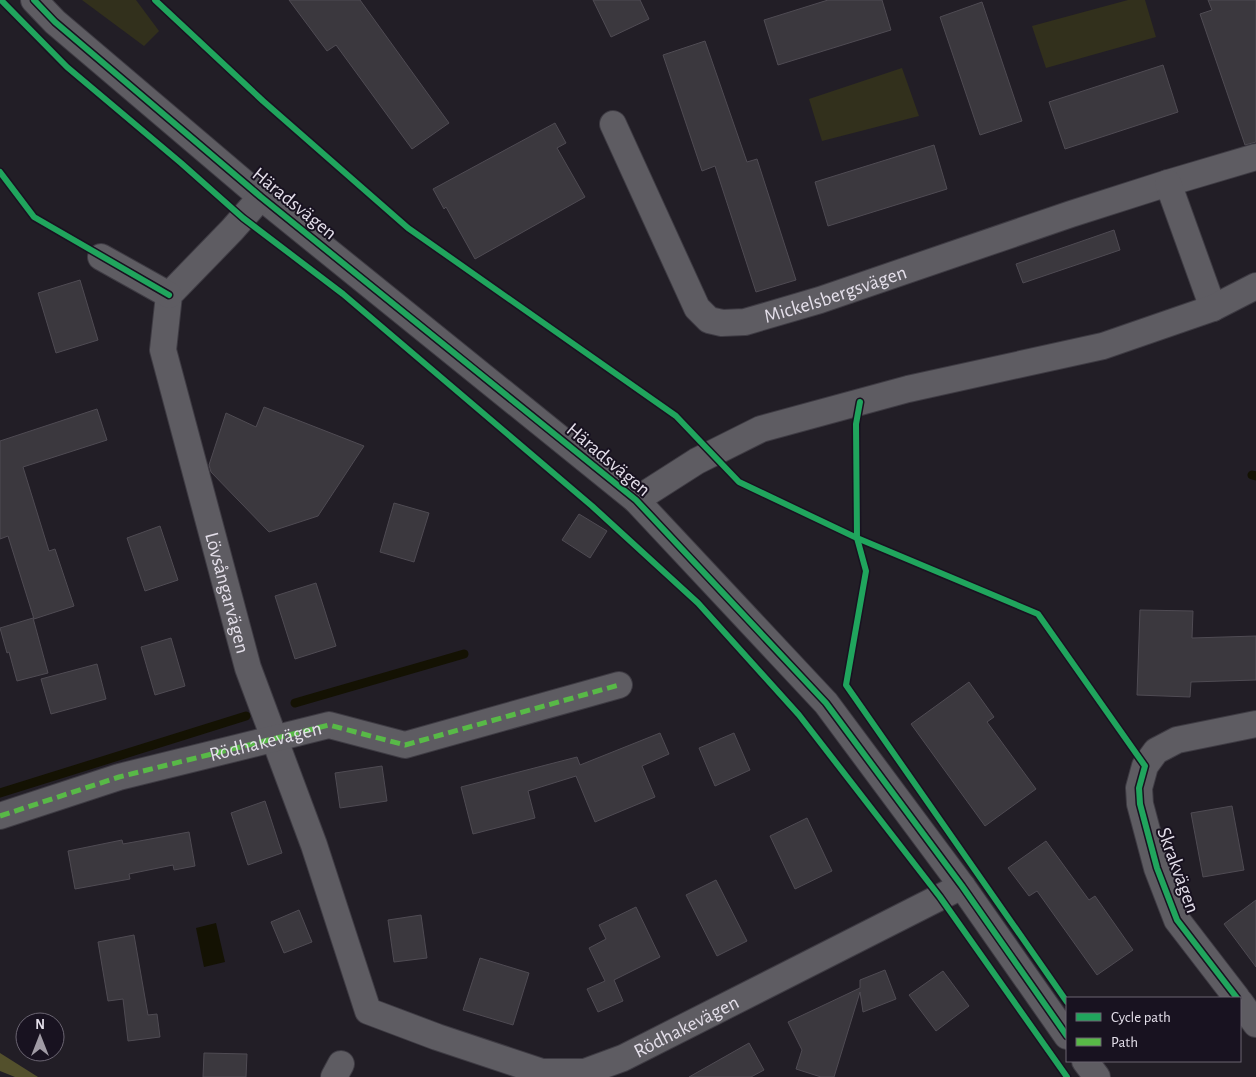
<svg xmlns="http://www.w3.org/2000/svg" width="1256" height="1077" font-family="'Alegreya Sans',sans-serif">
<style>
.green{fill:#32301c}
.forest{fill:#53502c}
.water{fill:#141203}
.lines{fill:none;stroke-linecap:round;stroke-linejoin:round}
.stream{stroke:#141203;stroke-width:9}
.building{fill:#3b383e;stroke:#4f4b53}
.minor-casing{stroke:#3e3b43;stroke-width:28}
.minor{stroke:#5e5c62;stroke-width:26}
.quiet{stroke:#58b947;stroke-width:5;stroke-dasharray:10 5;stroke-linecap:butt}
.cycleway-casing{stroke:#181220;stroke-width:9}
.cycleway{stroke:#20a55d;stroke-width:6}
.labels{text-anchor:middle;stroke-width:4;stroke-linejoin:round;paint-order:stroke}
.street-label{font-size:20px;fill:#e4dfea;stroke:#181220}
</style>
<rect width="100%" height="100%" fill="#221e26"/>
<g class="green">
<path d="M82 0H136L159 31 144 46Z"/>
<path d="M1128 0H1145L1156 37 1046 68 1032 26Z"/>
<path d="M902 68 919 116 822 141 809 99Z"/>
</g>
<path class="forest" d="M0 1053 38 1077H15L0 1071Z"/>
<path class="water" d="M216 923 225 962 204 967 196 928Z"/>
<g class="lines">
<g class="stream">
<path d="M1252 475 1256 476"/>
<path d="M295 703 464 654"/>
<path d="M0 793 246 716"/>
</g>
</g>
<g class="building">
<path d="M289 0H360L449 123 412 149 336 45 327 51Z"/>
<path d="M593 0H640L649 19 611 37Z"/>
<path d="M828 0H882L891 30 778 65 764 20Z"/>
<path d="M1208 0H1256V142L1245 145 1200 14 1212 10Z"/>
<path d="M982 2 1022 121 980 135 940 17Z"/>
<path d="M705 41 747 162 757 159 796 280 756 292 715 166 702 171 663 55Z"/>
<path d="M1163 65 1178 112 1065 149 1049 102Z"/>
<path d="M555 123 566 143 557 148 585 197 475 259 446 207 444 209 433 189Z"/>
<path d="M934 145 947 189 828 226 815 182Z"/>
<path d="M1114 230 1120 250 1023 283 1016 264Z"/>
<path d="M80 280 98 340 56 353 38 293Z"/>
<path d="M264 407 364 446 318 516 269 532 211 472 209 465 226 413 256 427Z"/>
<path d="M97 409 107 440 23 467 49 551 55 549 74 606 34 619 8 536 0 539V441Z"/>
<path d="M394 503 429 513 414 562 380 552Z"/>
<path d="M579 514 607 531 590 558 562 540Z"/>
<path d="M160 526 178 580 145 591 127 538Z"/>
<path d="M316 583 336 646 295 659 275 596Z"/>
<path d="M1140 610 1193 611 1192 638 1256 636V680L1191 682 1190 697 1137 695Z"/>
<path d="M33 618 48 673 17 681 9 652 7 653 0 628Z"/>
<path d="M171 638 185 686 155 695 141 647Z"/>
<path d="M97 664 106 699 51 714 41 679Z"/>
<path d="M969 682 994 717 987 722 1036 789 985 826 911 724Z"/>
<path d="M660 733 669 754 642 766 655 797 595 822 576 776 528 791 535 818 473 834 461 787 577 757 580 765Z"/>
<path d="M734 733 750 770 715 786 699 748Z"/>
<path d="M382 766 387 801 340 808 335 773Z"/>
<path d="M265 801 282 853 248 865 231 813Z"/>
<path d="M1232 806 1244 870 1203 877 1191 813Z"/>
<path d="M807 818 832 871 795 889 770 836Z"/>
<path d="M189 832 195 866 174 870 173 865 129 874 130 879 75 889 68 851 122 840 123 844Z"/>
<path d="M1046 841 1089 900 1095 896 1133 950 1097 975 1037 891 1029 896 1008 868Z"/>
<path d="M716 880 747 941 717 956 686 895Z"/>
<path d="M1256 900V967L1224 924Z"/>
<path d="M636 907 660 957 614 980 623 1001 598 1012 587 989 605 981 589 948 606 939 599 925Z"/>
<path d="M299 910 312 942 284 953 271 922Z"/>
<path d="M421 915 427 958 394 962 388 920Z"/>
<path d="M134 935 148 1015 157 1014 160 1037 128 1041 123 999 108 1001 98 942Z"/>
<path d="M480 958 529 973 513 1025 463 1010Z"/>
<path d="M885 970 896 999 863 1012 860 992 834 1077H821L796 1069 802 1050 788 1022 860 988V980Z"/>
<path d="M943 971 969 1006 936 1031 909 995Z"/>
<path d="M749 1043 764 1070 751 1077H689Z"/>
<path d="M204 1053 247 1054 246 1077H203Z"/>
</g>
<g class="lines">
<defs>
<g id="minor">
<path d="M34 0 55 22 261 197 636 500 826 703 962 886 1067 1036"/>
<path id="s1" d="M613 124 697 308 709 320 722 323 745 322 820 300 1071 214 1168 183 1256 157"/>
<path d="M1168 183 1213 308"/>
<path id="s2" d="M261 197 232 230 169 295 163 350 248 668 314 845 368 1011 437 1037 542 1072H585L623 1058 962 886"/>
<path d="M101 257 169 295"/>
<path d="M636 500 697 461 761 429 908 389 1103 346 1213 308 1256 286"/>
<path id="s3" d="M0 816 119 777 329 725 405 745 619 685"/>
<path d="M1237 998 1177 920 1157 868 1140 804 1139 788 1145 766 1156 751 1177 740 1256 724"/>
<path d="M1240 1002 1256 1024"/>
<path d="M1085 1061 1097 1077"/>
<path d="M334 1077 341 1064"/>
</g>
</defs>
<use href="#minor" class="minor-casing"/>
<use href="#minor" class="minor"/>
<path class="quiet" d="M0 816 119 777 329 725 405 745 619 685"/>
<defs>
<g id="cycleway">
<path d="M1 0 67 67 181 163 243 218 343 294 592 506 698 603 799 715 940 897 1067 1077"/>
<path d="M34 0 55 22 261 197 636 500 826 703 962 886 1067 1036"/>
<path d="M155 0 263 101 408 228 676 416 739 482 857 538 1038 614 1145 766 1139 788 1140 804 1157 868 1177 920 1237 998"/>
<path d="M0 172 34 217 169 295"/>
<path d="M860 402 856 424 857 538 866 571 846 685 1067 1002"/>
</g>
</defs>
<use href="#cycleway" class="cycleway-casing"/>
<use href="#cycleway" class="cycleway"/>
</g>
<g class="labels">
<g class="street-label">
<text transform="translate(295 203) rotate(39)" y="7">Häradsvägen</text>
<text dy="7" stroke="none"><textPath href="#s1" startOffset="350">Mickelsbergsvägen</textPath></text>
<text transform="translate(609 459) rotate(40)" y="7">Häradsvägen</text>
<text dy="7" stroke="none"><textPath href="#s2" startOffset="441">Lövsångarvägen</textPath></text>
<text dy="7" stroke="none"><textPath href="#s3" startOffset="276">Rödhakevägen</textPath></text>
<text transform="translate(1179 870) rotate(70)" y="7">Skrakvägen</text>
<text dy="7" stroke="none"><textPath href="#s2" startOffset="1221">Rödhakevägen</textPath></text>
</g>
</g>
<rect x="1066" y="997" width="175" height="65" fill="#181220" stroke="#6a6471"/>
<rect x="1076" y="1013" width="25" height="8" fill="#20a55d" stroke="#6a6471"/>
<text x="1111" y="1022" font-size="15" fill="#e4dfea">Cycle path</text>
<rect x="1076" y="1038" width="25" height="8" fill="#58b947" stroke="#6a6471"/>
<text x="1111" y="1047" font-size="15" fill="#e4dfea">Path</text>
<g transform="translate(40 1037)"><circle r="24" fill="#181220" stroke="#6a6471"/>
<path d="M0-4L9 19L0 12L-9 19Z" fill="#a09ba5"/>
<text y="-8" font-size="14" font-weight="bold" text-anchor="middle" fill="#e4dfea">N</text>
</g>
</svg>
